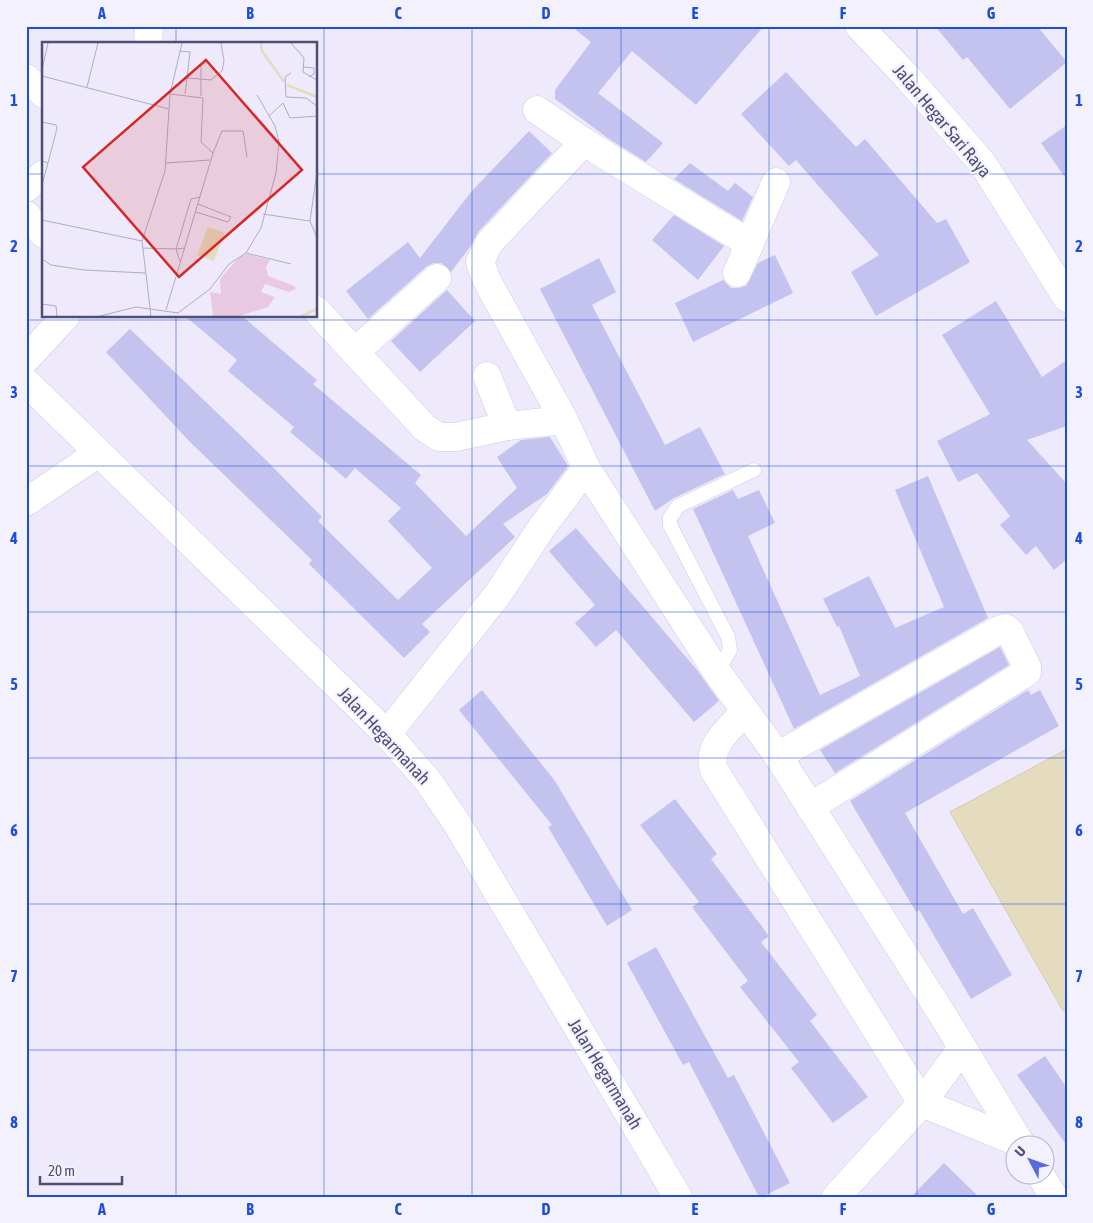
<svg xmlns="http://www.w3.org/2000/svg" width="1093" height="1223" font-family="'Asap Condensed',sans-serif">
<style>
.water{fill:#e5dcbf;stroke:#d7cca5}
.building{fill:#c4c3f0}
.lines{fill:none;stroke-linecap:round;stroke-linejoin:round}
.service-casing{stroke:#cdcae6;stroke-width:15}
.minor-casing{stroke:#cdcae6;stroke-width:29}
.service{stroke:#fff;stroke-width:14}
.minor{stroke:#fff;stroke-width:28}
.grid{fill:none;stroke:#1d4ed8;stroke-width:1;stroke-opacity:0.55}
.labels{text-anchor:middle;stroke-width:4.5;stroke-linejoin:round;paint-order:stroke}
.street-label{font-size:18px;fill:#4e4f76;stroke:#f4f1fe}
.inset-river{fill:none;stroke:#e5dcbf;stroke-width:2.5}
.inset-road{fill:none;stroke:#aeacc6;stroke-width:1}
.view{fill:#d62828;fill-opacity:0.15;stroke:#d62828;stroke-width:2.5}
.inset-edge{fill:none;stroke:#4e4f76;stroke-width:2.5}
.neatline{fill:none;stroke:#1d4ed8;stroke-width:2}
.grid-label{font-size:16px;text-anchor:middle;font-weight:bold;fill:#1d4ed8}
</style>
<rect width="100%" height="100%" fill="#eeeafc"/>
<path class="water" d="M1067 749V1009L1063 1011 950 812Z"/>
<g class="building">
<path d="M571 26H764L696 105 632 51 598 93 663 143 646 162 609 139 555 99V90L591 42Z"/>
<path d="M935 26H1037L1067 62 1010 109 967 57 963 60Z"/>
<path d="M786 72 856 147 865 139 937 223 946 219 970 262 876 316 851 272 879 255 796 160 789 166 741 114Z"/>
<path d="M1067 125V180L1041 143Z"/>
<path d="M529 131 552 153 478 232 470 247 451 272 441 263H434L427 266 368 319 346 291 408 242 420 258 471 192Z"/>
<path d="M690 163 728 191 735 183 753 197 742 221 674 179Z"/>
<path d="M674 215 724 246 698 280 652 240Z"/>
<path d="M775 255 793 293 693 342 675 303 723 280 731 288H739L746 286 758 263Z"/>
<path d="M599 258 616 292 592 305 665 445 700 427 725 474 674 498 655 511 540 289Z"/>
<path d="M447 290 475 321 420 372 391 341Z"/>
<path d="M996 301 1042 377 1067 360V426L1027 440 1067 484V559L1054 570 1036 546 1026 555 1000 525 1010 516 977 473 958 482 937 441 990 414 942 335Z"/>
<path d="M185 316H242L317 380 313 384 421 475 415 483 466 536 517 488 497 457 521 440 550 437 568 466 547 494 503 524 515 537 422 624 430 632 404 658 309 564 312 560 190 442 106 352 130 329 266 460 322 517 318 521 398 600 432 568 388 521 401 508 355 468 346 479 290 432 294 427 228 371 237 360Z"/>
<path d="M928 476 988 618 794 729 693 509 733 490 738 499 759 490 775 523 748 536 820 695 860 676 839 626 837 627 823 599 869 576 895 628 944 607 895 490Z"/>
<path d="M576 528 697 670 719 701 694 722 616 630 596 647 575 623 595 605 549 551Z"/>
<path d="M1000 647 1009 665 835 773 820 750Z"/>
<path d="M482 690 555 781 632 910 607 926 548 827 552 825 459 710Z"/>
<path d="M1028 690 1031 695 1040 690 1059 726 905 813 963 914 973 908 1012 975 971 999 919 910 916 912 850 801Z"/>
<path d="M675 799 717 854 711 859 769 936 761 942 817 1015 810 1021 868 1097 833 1123 791 1068 799 1062 740 987 748 981 692 907 699 902 640 825Z"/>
<path d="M656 947 728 1078 734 1075 790 1183 762 1197H759L689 1062 683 1065 627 963Z"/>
<path d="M1045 1056 1067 1088V1146L1017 1075Z"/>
<path d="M944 1163 979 1197H911Z"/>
</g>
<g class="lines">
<defs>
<path id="service" d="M717 672 730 650 728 637 670 525V518L678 506 754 470"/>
<g id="minor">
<path d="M859 26 909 79 983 164 1067 298"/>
<path d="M148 44 149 26"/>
<path d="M26 78 44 94"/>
<path d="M537 110 584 142"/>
<path d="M26 188 44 174"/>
<path d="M26 215 44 234"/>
<path d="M737 273 776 182"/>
<path d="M316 310 425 428 439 437H456L507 426 564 420 586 468 717 672 778 756 947 1022 1022 1146"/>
<path d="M355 352 437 278"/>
<path d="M26 359 66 316"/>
<path d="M487 376 507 426"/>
<path d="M26 382 387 734 428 781 458 825 678 1197"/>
<path d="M564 420 487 281 480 262 489 243 584 142 750 244"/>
<path d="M26 502 97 454"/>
<path d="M745 712C730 728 706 746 714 770L922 1103 962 1048"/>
<path d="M387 734 498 594 540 530 586 468"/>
<path d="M778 756 999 630 1005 628 1010 632 1027 667V672L810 807"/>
<path d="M1041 1176 1054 1197"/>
<path d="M836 1197 922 1103 1020 1143"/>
</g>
</defs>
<use href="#service" class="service-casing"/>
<use href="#minor" class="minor-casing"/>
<use href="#service" class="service"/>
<use href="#minor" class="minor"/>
</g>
<path class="grid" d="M176 26V44M324 26V1197M472 26V1197M621 26V1197M769 26V1197M917 26V1197M26 174H44M316 174H1067M176 316V1197M26 320H1067M26 466H1067M26 612H1067M26 758H1067M26 904H1067M26 1050H1067"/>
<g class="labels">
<g class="street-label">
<text transform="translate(942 121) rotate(50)" y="6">Jalan Hegar Sari Raya</text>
<text transform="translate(384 736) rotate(47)" y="6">Jalan Hegarmanah</text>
<text transform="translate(605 1074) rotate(59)" y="6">Jalan Hegarmanah</text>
</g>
</g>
<g transform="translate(42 42)">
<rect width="275" height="275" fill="#eeeafc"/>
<path d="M206 212 228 218 224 225 226 234 252 244 254 247 247 250 223 242 219 250 233 255 226 265 198 274H171L168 250 179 252 178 237 198 214Z" fill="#e9c8e2"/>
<path d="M166 185 183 191 172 219 155 213Z" fill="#e5dcbf"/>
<path class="inset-river" d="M219 1 220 9 242 40M245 43 275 55M259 274 275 267"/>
<path class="inset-road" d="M249 1 262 16 261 30 275 38M137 9 148 10 145 36M159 24V54M261 25 272 26V32L267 35M0 28 6 1M249 31 243 35 244 55 264 56 275 64M0 34 127 67M45 45 56 1M143 52 145 36 169 38 180 29 182 19 179 1M227 74 241 61 248 76 275 74M0 80 14 83 15 86 6 121 0 119M171 111 180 89H201L205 115M124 121 168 118M0 143 6 121M154 170 186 180 189 175 156 162M221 172 268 179 275 196M0 178 100 199M268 179 275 130M101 206 134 207 138 219M143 206 134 207 149 157 158 155M204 211 249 222M0 217 9 223 42 228 103 231M0 262 14 264 15 274M124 268 171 111 159 100 161 56 128 52M58 274 94 265 136 271 168 247 187 222 204 211 219 186 234 131 237 100 233 84 215 53M109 274 100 199 123 129 128 52 140 1"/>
<path class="view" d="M164 18 260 128 137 235 41 125Z"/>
<rect width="275" height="275" class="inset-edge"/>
</g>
<rect width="1093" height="1223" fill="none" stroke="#f4f1fe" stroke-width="55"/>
<g transform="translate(1030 1160) rotate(311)"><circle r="24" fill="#f4f1fe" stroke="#b2b0c8"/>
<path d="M0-4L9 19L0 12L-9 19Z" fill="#556bdf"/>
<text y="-8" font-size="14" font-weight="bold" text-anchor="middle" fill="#4e4f76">U</text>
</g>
<path d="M40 1176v8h82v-8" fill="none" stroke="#4e4f76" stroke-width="2.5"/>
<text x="48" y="1176" font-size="15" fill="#4e4f76" stroke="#f4f1fe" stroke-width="4" paint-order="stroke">20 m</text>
<rect x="28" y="28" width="1038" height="1168" class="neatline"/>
<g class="grid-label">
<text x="102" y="19">A</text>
<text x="250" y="19">B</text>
<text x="398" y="19">C</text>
<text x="546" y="19">D</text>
<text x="695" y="19">E</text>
<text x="843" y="19">F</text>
<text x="991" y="19">G</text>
<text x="14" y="106">1</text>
<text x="1079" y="106">1</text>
<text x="14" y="252">2</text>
<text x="1079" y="252">2</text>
<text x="14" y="398">3</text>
<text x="1079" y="398">3</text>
<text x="14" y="544">4</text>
<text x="1079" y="544">4</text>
<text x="14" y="690">5</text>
<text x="1079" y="690">5</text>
<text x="14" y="836">6</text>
<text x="1079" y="836">6</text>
<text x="14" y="982">7</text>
<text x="1079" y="982">7</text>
<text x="14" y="1128">8</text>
<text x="1079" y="1128">8</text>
<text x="102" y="1215">A</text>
<text x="250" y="1215">B</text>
<text x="398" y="1215">C</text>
<text x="546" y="1215">D</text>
<text x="695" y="1215">E</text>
<text x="843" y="1215">F</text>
<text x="991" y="1215">G</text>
</g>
</svg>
